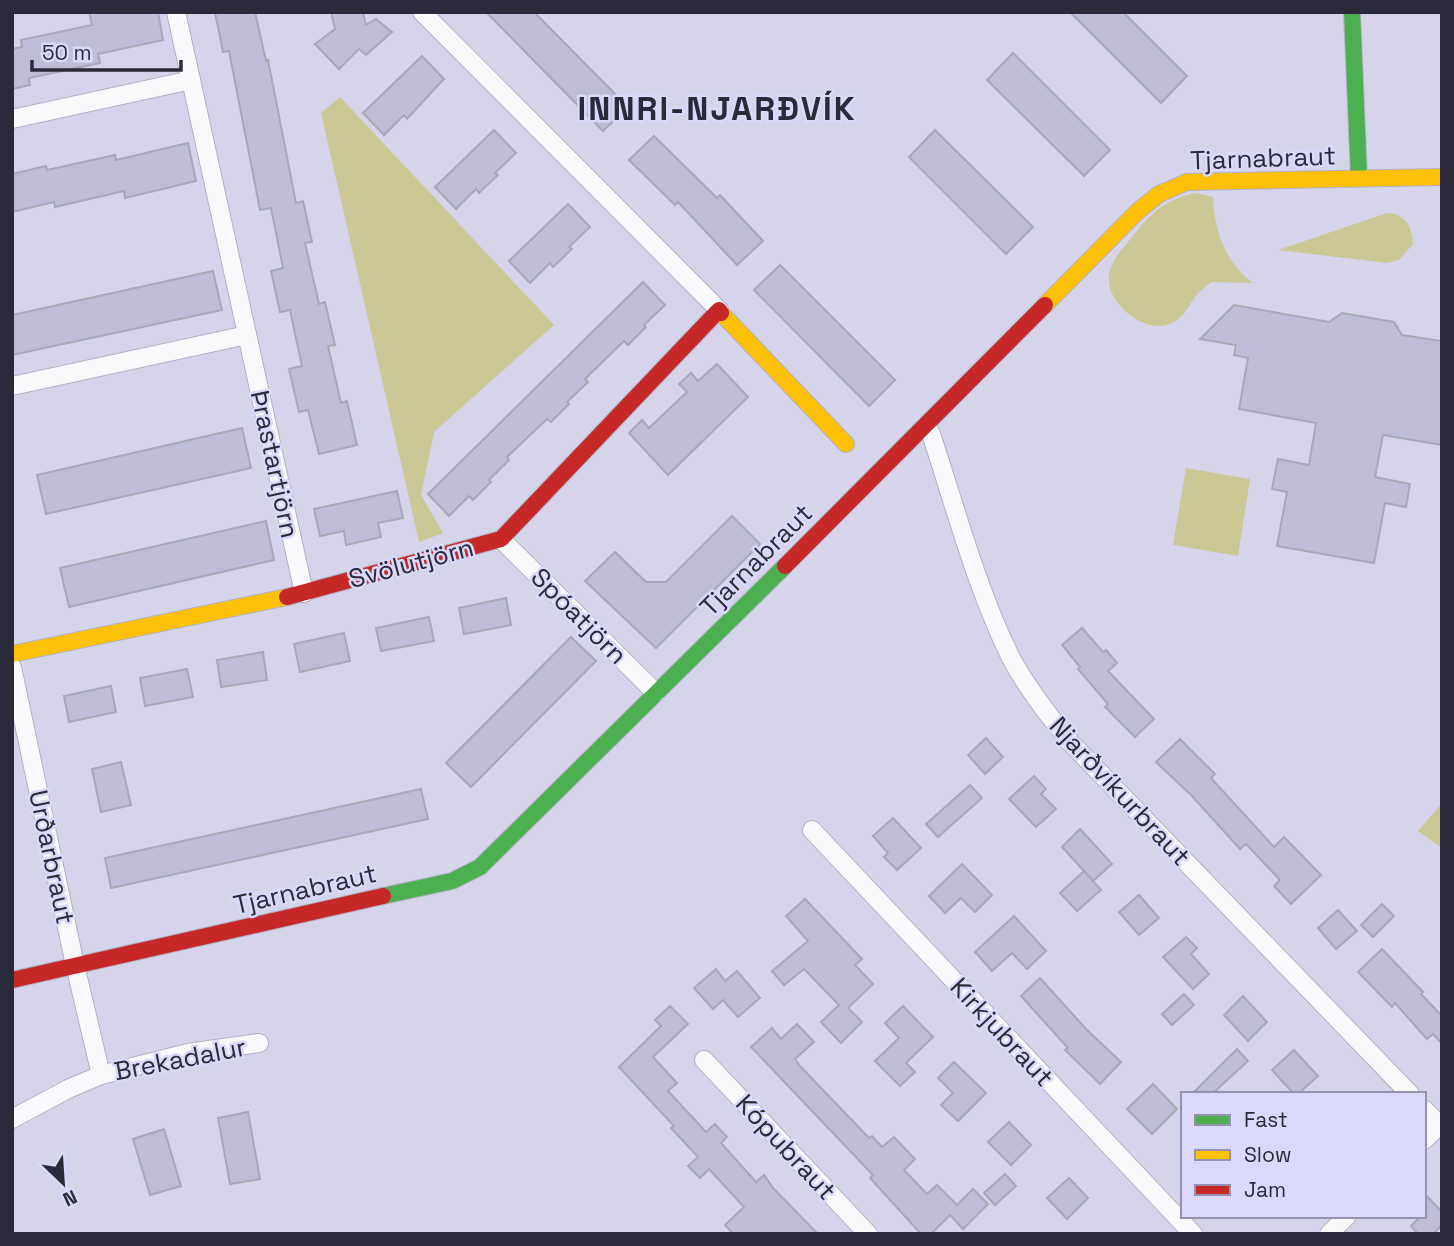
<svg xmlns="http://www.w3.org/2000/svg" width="1454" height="1246" font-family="'Space Grotesk',sans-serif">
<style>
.green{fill:#cbc896}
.building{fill:#bebcd7;stroke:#a8a7b9;stroke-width:2}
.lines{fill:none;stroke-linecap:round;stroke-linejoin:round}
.street-casing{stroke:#b2b1c3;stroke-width:20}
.fast-casing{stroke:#b2b1c3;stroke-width:18}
.slow-casing{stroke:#b2b1c3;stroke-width:18}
.jam-casing{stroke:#b2b1c3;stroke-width:18}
.street{stroke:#f9f9fc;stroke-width:18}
.fast{stroke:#4caf50;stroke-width:16}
.slow{stroke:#ffc107;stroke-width:16}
.jam{stroke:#c62828;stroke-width:16}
.labels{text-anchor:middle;stroke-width:5;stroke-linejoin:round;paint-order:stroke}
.street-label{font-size:26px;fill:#2b2a3a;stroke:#dad8fb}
.district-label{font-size:33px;font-weight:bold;letter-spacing:2px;fill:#2b2a3a;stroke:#dad8fb}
</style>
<rect width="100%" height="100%" fill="#d5d4eb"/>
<g class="green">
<path d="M340 97 554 325 434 432 421 495 443 533 419 542 321 113Z"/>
<path d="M1195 193 1213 197C1214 231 1225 262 1253 283L1211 282C1206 287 1199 291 1195 297 1188 307 1183 319 1170 324 1143 335 1104 301 1109 274 1112 261 1119 252 1128 242 1149 215 1161 201 1195 193Z"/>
<path d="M1387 213C1406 214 1412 227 1413 244L1399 260 1387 263 1278 250Z"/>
<path d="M1186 468 1250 479 1238 556 1173 545Z"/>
<path d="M1442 803V848L1418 831Z"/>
</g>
<g class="building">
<path d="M89 12H158L163 40 98 54 100 63 29 78 30 85 12 89V49L22 47 21 40 92 25Z"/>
<path d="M215 12H255L266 61 268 60 296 203 303 201 312 242 305 243 319 304 325 302 335 345 328 346 341 403 347 401 357 445 319 454 308 410 299 412 289 369 302 366 290 310 280 312 271 271 283 268 271 208 260 210 229 51 223 52Z"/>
<path d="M331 12H363L366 25 376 19 392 32 366 55 359 49 339 69 315 44 335 29Z"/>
<path d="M486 12H534L628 107 603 131Z"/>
<path d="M1070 12H1123L1187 76 1161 103Z"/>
<path d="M1013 53 1110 150 1084 176 987 80Z"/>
<path d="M422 56 444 79 407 119 404 115 384 135 363 113Z"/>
<path d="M494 130 516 153 495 173 498 175 479 193 476 189 456 209 435 187Z"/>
<path d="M935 130 1033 227 1006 254 909 157Z"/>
<path d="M654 136 717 198 720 195 763 241 737 265 678 202 675 205 629 160Z"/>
<path d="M188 143 196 181 125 198 124 191 55 207 54 202 12 212V174L46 166 47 170 115 155 116 160Z"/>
<path d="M568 204 590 227 569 247 572 249 553 267 550 263 530 283 509 261Z"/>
<path d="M780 265 895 380 869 406 754 290Z"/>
<path d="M213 271 222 310 12 355V315Z"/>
<path d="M643 282 665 305 644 325 646 327 628 345 624 341 585 379 588 382 567 402 569 404 551 422 547 419 507 457 509 460 489 480 491 482 473 500 469 496 449 516 428 494Z"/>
<path d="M1234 305 1329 322 1342 313 1394 322 1402 335 1442 341V445L1383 435 1375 477 1410 484 1406 507 1385 503 1374 563 1277 546 1287 492 1272 489 1278 459 1309 465 1316 423 1239 409 1248 358 1234 355 1236 345 1200 339Z"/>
<path d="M717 364 748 397 668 475 629 433 642 420 649 428 687 392 679 384 691 373 698 381Z"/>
<path d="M242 428 251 468 46 514 37 475Z"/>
<path d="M397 491 403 518 378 523 381 537 346 545 344 531 320 536 314 509Z"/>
<path d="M732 516 760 544 656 648 585 581 615 552 646 582H666Z"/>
<path d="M266 521 274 560 69 607 60 568Z"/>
<path d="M506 598 511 625 464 634 459 608Z"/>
<path d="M429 617 434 641 381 651 376 628Z"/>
<path d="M1082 628 1103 652 1106 650 1117 663 1108 671 1154 719 1135 737 1105 707 1108 704 1078 669 1080 667 1062 645Z"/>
<path d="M344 633 350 661 300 672 294 644Z"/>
<path d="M571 637 596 661 471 787 446 763Z"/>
<path d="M263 652 267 680 221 687 217 660Z"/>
<path d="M187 669 193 697 145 706 140 678Z"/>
<path d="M111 686 116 712 69 722 64 696Z"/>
<path d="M986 738 1003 757 985 774 968 755Z"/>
<path d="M1180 739 1215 774 1211 778 1274 847 1284 837 1321 875 1291 904 1274 886 1280 880 1246 844 1240 849 1192 796 1156 762Z"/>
<path d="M121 762 131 805 101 812 92 769Z"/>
<path d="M1034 776 1046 789 1041 794 1056 809 1036 827 1009 799Z"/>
<path d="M970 785 982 798 938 837 926 824Z"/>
<path d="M421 789 428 819 111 888 105 858Z"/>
<path d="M893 818 921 848 897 870 884 857 888 853 873 836Z"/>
<path d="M1080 829 1112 864 1093 881 1062 847Z"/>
<path d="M962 864 992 895 975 912 961 898 945 913 929 896Z"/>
<path d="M1084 871 1101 890 1077 911 1060 893Z"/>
<path d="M1139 895 1159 918 1139 935 1119 912Z"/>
<path d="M805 899 862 959 855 965 873 984 848 1008 862 1022 841 1043 821 1022 839 1005 804 969 784 985 772 971 808 941 786 916Z"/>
<path d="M1382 904 1394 916 1373 937 1361 925Z"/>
<path d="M1338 910 1357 931 1336 949 1318 928Z"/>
<path d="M1014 916 1046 951 1027 969 1012 953 992 971 975 952Z"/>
<path d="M1186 937 1197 948 1191 954 1209 974 1193 989 1163 957Z"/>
<path d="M1382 949 1423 992 1421 994 1442 1016V1044L1433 1034 1427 1039 1395 1003 1392 1007 1358 972Z"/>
<path d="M716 969 725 981 737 971 760 998 738 1017 723 1000 713 1009 694 988Z"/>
<path d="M1040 978 1086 1029 1121 1062 1100 1084 1065 1050 1068 1048 1021 996Z"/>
<path d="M1184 994 1194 1005 1172 1025 1162 1014Z"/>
<path d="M1243 996 1267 1022 1248 1041 1224 1015Z"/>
<path d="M670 1006 688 1024 653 1057 677 1083 668 1091 706 1132 715 1124 727 1137 721 1143 756 1182 764 1175 774 1189 818 1234H733L725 1225 744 1207 709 1169 700 1178 688 1166 698 1157 671 1128 674 1126 619 1067 661 1026 655 1020Z"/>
<path d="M903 1006 933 1037 906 1063 915 1072 900 1086 875 1061 899 1038 885 1023Z"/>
<path d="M797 1024 814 1042 795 1059 800 1066 869 1138 872 1136 882 1147 894 1137 915 1159 904 1170 927 1194 937 1185 957 1205 973 1189 988 1204 963 1229 950 1215 931 1234H921L870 1178 873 1175 751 1047 772 1028 781 1039Z"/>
<path d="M1237 1049 1248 1061 1212 1094H1192Z"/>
<path d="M1294 1050 1318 1076 1298 1094H1294L1272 1070Z"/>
<path d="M954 1062 986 1093 958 1121 941 1105 953 1093 938 1078Z"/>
<path d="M1153 1084 1177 1109 1152 1134 1127 1109Z"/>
<path d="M248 1112 260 1179 230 1184 218 1118Z"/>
<path d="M1009 1122 1031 1145 1011 1165 988 1142Z"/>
<path d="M164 1129 181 1186 150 1195 133 1139Z"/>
<path d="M1005 1174 1016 1186 995 1205 984 1193Z"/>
<path d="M1069 1178 1088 1198 1067 1219 1047 1198Z"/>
<path d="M1424 1193 1442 1212V1225L1433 1234H1418L1411 1226 1421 1216H1424Z"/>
</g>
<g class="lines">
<defs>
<g id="street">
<path d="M176 12 304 593"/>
<path d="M422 12 719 310"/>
<path d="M12 119 191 80"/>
<path d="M12 386 247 335"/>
<path d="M926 426 931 434C956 509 976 587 1011 658 1027 688 1049 716 1070 742L1410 1094"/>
<path d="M501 539 656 693"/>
<path d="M12 667 75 965 101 1075 68 1089 12 1119"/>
<path d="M812 830 1193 1234"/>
<path d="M704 1060 868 1234"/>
<path d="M101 1075 188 1053 259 1043"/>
<path d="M1424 1109 1442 1127"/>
<path d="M1424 1140 1442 1123"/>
<path d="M1329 1234 1347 1216"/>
</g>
<g id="fast">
<path d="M1352 12 1359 178"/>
<path d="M383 896 452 881 480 867 785 566"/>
</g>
<g id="slow">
<path d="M1045 305 1137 212 1159 194 1187 182 1442 177"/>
<path d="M721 313 846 444"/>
<path d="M12 654 287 597"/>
</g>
<g id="jam">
<path d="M785 566 1045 305"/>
<path d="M287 597 501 539 719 310 721 313"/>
<path d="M12 980 383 896"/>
</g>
</defs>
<use href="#street" class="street-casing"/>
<use href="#fast" class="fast-casing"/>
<use href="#slow" class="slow-casing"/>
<use href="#jam" class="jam-casing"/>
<use href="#street" class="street"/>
<use href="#fast" class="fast"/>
<use href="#slow" class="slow"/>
<use href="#jam" class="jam"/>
</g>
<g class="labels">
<g class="street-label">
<text transform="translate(1263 158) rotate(-2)" y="9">Tjarnabraut</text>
<text transform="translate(275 464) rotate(78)" y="9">Þrastartjörn</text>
<text transform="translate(756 560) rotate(-45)" y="9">Tjarnabraut</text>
<text transform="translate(411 563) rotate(-15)" y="9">Svölutjörn</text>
<text transform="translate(579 616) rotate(45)" y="9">Spóatjörn</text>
<text transform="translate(1120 791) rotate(47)" y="9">Njarðvíkurbraut</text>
<text transform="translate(52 857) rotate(78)" y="9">Urðarbraut</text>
<text transform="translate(305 889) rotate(-13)" y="9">Tjarnabraut</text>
<text transform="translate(1002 1032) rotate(47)" y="9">Kirkjubraut</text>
<text transform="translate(180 1059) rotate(-11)" y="9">Brekadalur</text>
<text transform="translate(786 1147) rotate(47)" y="9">Kópubraut</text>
</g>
<g class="district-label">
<text x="717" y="120">INNRI-NJARÐVÍK</text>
</g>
</g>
<rect width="1454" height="1246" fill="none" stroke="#2b2a3a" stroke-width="28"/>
<rect x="1181" y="1092" width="245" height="126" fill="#dad8fb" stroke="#9492ae" stroke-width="2"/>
<rect x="1195" y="1115" width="35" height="10" fill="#4caf50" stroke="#9492ae" stroke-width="2"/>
<text x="1244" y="1127" font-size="21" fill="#2b2a3a">Fast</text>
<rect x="1195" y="1150" width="35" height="10" fill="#ffc107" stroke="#9492ae" stroke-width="2"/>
<text x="1244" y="1162" font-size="21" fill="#2b2a3a">Slow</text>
<rect x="1195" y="1185" width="35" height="10" fill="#c62828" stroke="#9492ae" stroke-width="2"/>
<text x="1244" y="1197" font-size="21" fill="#2b2a3a">Jam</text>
<g transform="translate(63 1183) rotate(155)" stroke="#dad8fb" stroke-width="5" paint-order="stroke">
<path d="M0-5L12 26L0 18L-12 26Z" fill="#2b2a3a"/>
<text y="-10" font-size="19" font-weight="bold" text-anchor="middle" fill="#2b2a3a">N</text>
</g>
<path d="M32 60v10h149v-10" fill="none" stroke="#2b2a3a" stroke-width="3.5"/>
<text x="42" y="60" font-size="21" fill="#2b2a3a" stroke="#dad8fb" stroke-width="5" paint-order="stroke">50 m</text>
</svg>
